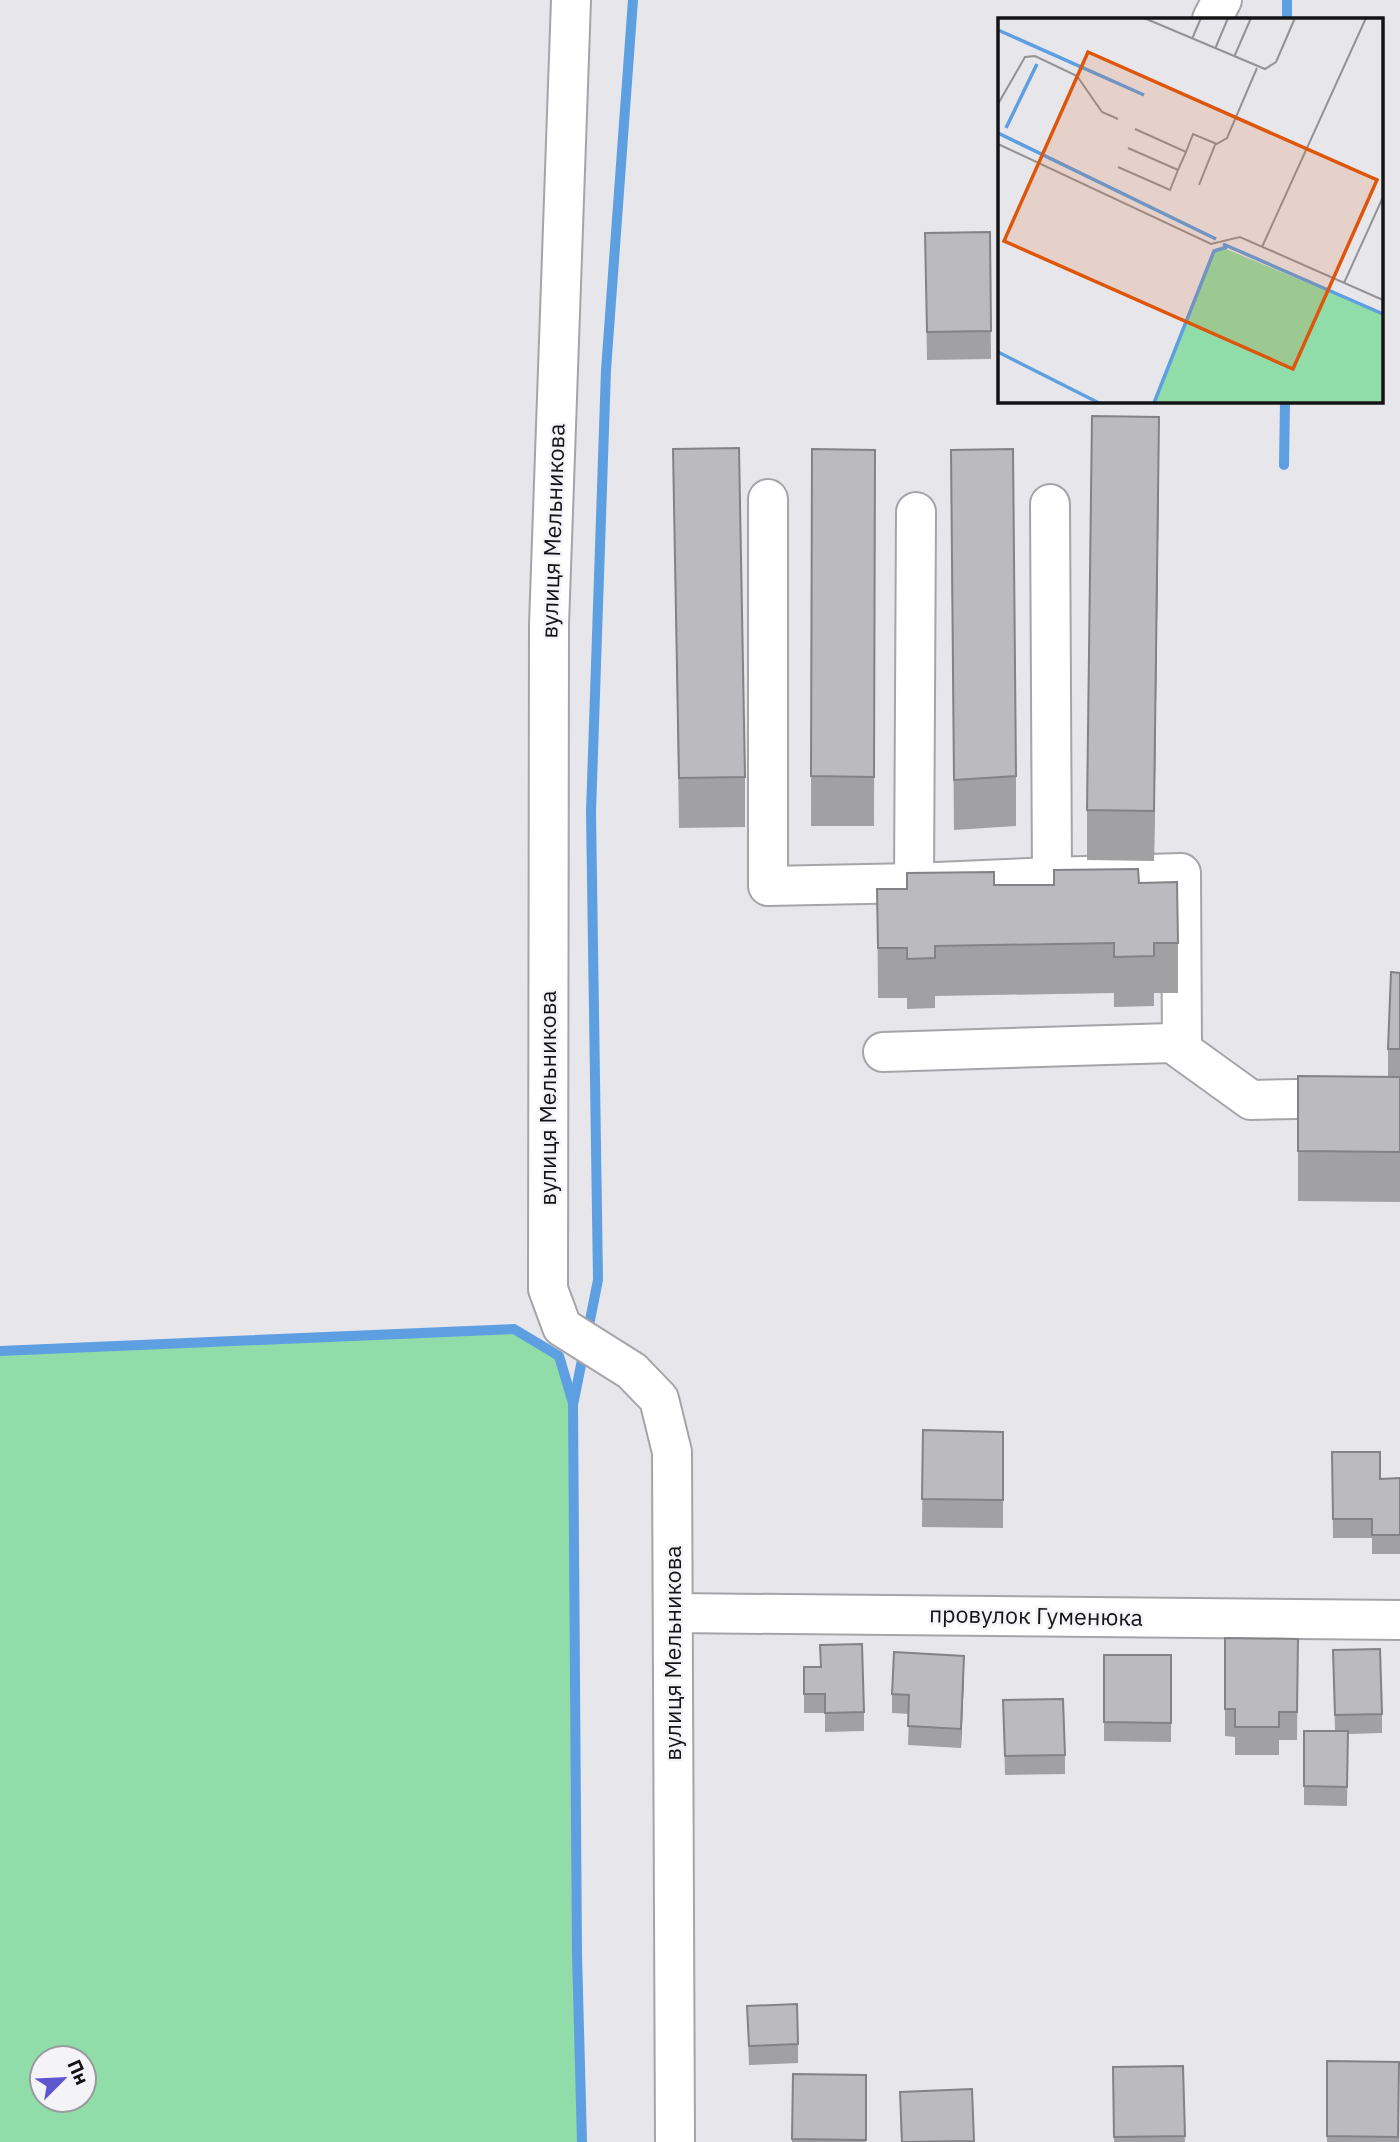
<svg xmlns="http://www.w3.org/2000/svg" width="1400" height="2142" font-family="'IBM Plex Sans',sans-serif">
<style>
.green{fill:#91dda9;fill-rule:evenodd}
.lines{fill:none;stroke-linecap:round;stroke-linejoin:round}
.stream{stroke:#5e9fe2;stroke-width:10}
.minor-casing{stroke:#a5a5a9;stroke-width:42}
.minor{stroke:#fff;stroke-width:38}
.wall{fill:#a1a1a4}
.shaded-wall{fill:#838386}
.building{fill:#bbbbbf;stroke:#838386;stroke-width:2}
.labels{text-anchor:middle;stroke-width:5;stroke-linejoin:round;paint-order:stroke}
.street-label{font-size:23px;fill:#141416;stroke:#f4f4f8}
.inset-river{fill:none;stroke:#5e9fe2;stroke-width:3.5}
.inset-road{fill:none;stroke:#939396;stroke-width:2}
.view{fill:#dd560c;fill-opacity:0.15;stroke:#dd560c;stroke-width:3.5}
.inset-edge{fill:none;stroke:#141416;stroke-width:3.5}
</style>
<rect width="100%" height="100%" fill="#e7e7eb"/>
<path class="green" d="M514 1329 559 1356 573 1405 577 1954 582 2142H0V1351ZM42 2058H84V2100H42Z"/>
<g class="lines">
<g class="stream">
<path d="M1287 0V19"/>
<path d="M1284 465 1285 401"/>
<path d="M0 1351 514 1329 559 1356 573 1403"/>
<path d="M582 2142 577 1954 573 1405 598 1280 591 812 606 370 633 0"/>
</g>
<defs>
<g id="minor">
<path d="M571 0 549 625 548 1289 562 1327 632 1371 659 1399 672 1452 675 2142"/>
<path d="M1212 19 1222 0"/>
<path d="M768 499V886L914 883"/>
<path d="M1050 504 1052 877 1181 873 1182 1050"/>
<path d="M916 512 914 883 1052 877"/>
<path d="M883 1052 1172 1043 1251 1100 1400 1097"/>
<path d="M673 1613 1400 1620"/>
</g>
</defs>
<use href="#minor" class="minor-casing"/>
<use href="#minor" class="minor"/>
</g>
<g class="wall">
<path d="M990 232 991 359 927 360 925 233Z"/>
<path d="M673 449 745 777V827L679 828Z"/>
<path d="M812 449 875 450 874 826H811Z"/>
<path d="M1159 467 1154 861 1087 860V810Z"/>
<path d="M951 500 1016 776V826L954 830Z"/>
<path d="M1139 883 1178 943V993H1154V1006L1114 1007V993L935 996V1008L907 1009V998H878L877 889 994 885Z"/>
<path d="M1400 973V1077H1388V1049Z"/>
<path d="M1298 1076 1400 1077V1202L1298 1201Z"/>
<path d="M923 1430 1003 1432V1528L922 1527Z"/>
<path d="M1332 1452 1380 1479 1400 1478V1554H1372V1538H1333Z"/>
<path d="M1225 1638 1298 1639 1297 1740H1279V1755H1235V1737L1225 1736Z"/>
<path d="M820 1645 864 1712V1731L825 1732V1713H804V1667H821Z"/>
<path d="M1333 1650 1382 1714V1733L1348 1734 1347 1806 1304 1805V1731H1335Z"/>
<path d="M1104 1655H1171V1742L1104 1741Z"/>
<path d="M964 1675 961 1748 908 1745 909 1714 892 1713V1694Z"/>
<path d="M1003 1700 1065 1755V1774L1005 1775Z"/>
<path d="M747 2006 798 2044V2063L749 2065Z"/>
<path d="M1327 2061 1399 2062V2142H1327Z"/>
<path d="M1183 2066 1185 2142H1114L1113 2067Z"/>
<path d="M793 2074 866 2075V2142H792Z"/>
<path d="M900 2092 974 2141V2142H901Z"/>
</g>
<g class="shaded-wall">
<path d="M1159 417V467L1154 861V811Z"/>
<path d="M964 1656V1675L961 1748V1729Z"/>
</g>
<g class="building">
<path d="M990 232 991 331 927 332 925 233Z"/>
<path d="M1092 416 1159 417 1154 811 1087 810Z"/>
<path d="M739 448 745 777 679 778 673 449Z"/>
<path d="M812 449 875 450 874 777 811 776Z"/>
<path d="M1013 449 1016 776 954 780 951 450Z"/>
<path d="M1138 869 1139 883 1177 882 1178 943H1154V956L1114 957V943L935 946V958L907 959V948H878L877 889H907V873L994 872V885H1054V870Z"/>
<path d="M1391 972 1400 973V1049H1388Z"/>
<path d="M1298 1076 1400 1077V1152L1298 1151Z"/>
<path d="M923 1430 1003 1432V1500L922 1499Z"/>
<path d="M1332 1452H1380V1479L1400 1478V1535H1372V1519H1333Z"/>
<path d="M1225 1638 1298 1639 1297 1712H1279V1727H1235V1709H1225Z"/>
<path d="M862 1644 864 1712 825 1713V1694H804V1667H821L820 1645Z"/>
<path d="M1380 1649 1382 1714 1335 1715 1333 1650Z"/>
<path d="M894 1652 964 1656 961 1729 908 1726 909 1695 892 1694Z"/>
<path d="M1104 1655H1171V1723L1104 1722Z"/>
<path d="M1063 1699 1065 1755 1005 1756 1003 1700Z"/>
<path d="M1304 1731H1348L1347 1787 1304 1786Z"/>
<path d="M797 2004 798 2044 749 2046 747 2006Z"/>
<path d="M1327 2061 1399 2062 1398 2137 1327 2136Z"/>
<path d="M1183 2066 1185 2136 1114 2137 1113 2067Z"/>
<path d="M793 2074 866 2075V2140L792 2139Z"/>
<path d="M972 2089 974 2141 902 2142 900 2092Z"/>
</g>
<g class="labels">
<g class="street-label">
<text transform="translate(553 531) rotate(-88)" y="8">вулиця Мельникова</text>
<text transform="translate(548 1098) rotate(-90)" y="8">вулиця Мельникова</text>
<text transform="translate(1036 1616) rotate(1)" y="8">провулок Гуменюка</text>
<text transform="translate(673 1653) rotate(-90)" y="8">вулиця Мельникова</text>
</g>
</g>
<g transform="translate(998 18)">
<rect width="385" height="385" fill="#e7e7eb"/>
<path d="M223 229 385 296V385H156L216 233Z" fill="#91dda9"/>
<path class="inset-river" d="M0 12 146 77M8 110 39 46M0 115 218 221M225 226 385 296M0 334 101 385M156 385 216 233 229 229"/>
<path class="inset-road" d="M146 0 267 51 278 44 297 0M194 21 203 0M217 31 230 0M236 39 253 0M0 86 27 39 37 38 79 58 104 94 120 101M137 111 188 134 195 116 219 126M0 126 213 226 242 219 385 282M130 130 180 152 188 134M120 149 172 172 180 152M201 167 217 127 229 120 259 50M264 229 368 0M346 265 385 179"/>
<path class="view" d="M90 34 379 162 295 351 6 223Z"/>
<rect width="385" height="385" class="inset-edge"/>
</g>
<g transform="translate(63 2079) rotate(66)"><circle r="33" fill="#f4f4f8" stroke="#9a9a9e" stroke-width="2"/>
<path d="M0-5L12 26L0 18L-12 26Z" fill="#5d56cf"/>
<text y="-10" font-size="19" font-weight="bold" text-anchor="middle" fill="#141416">Пн</text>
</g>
</svg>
